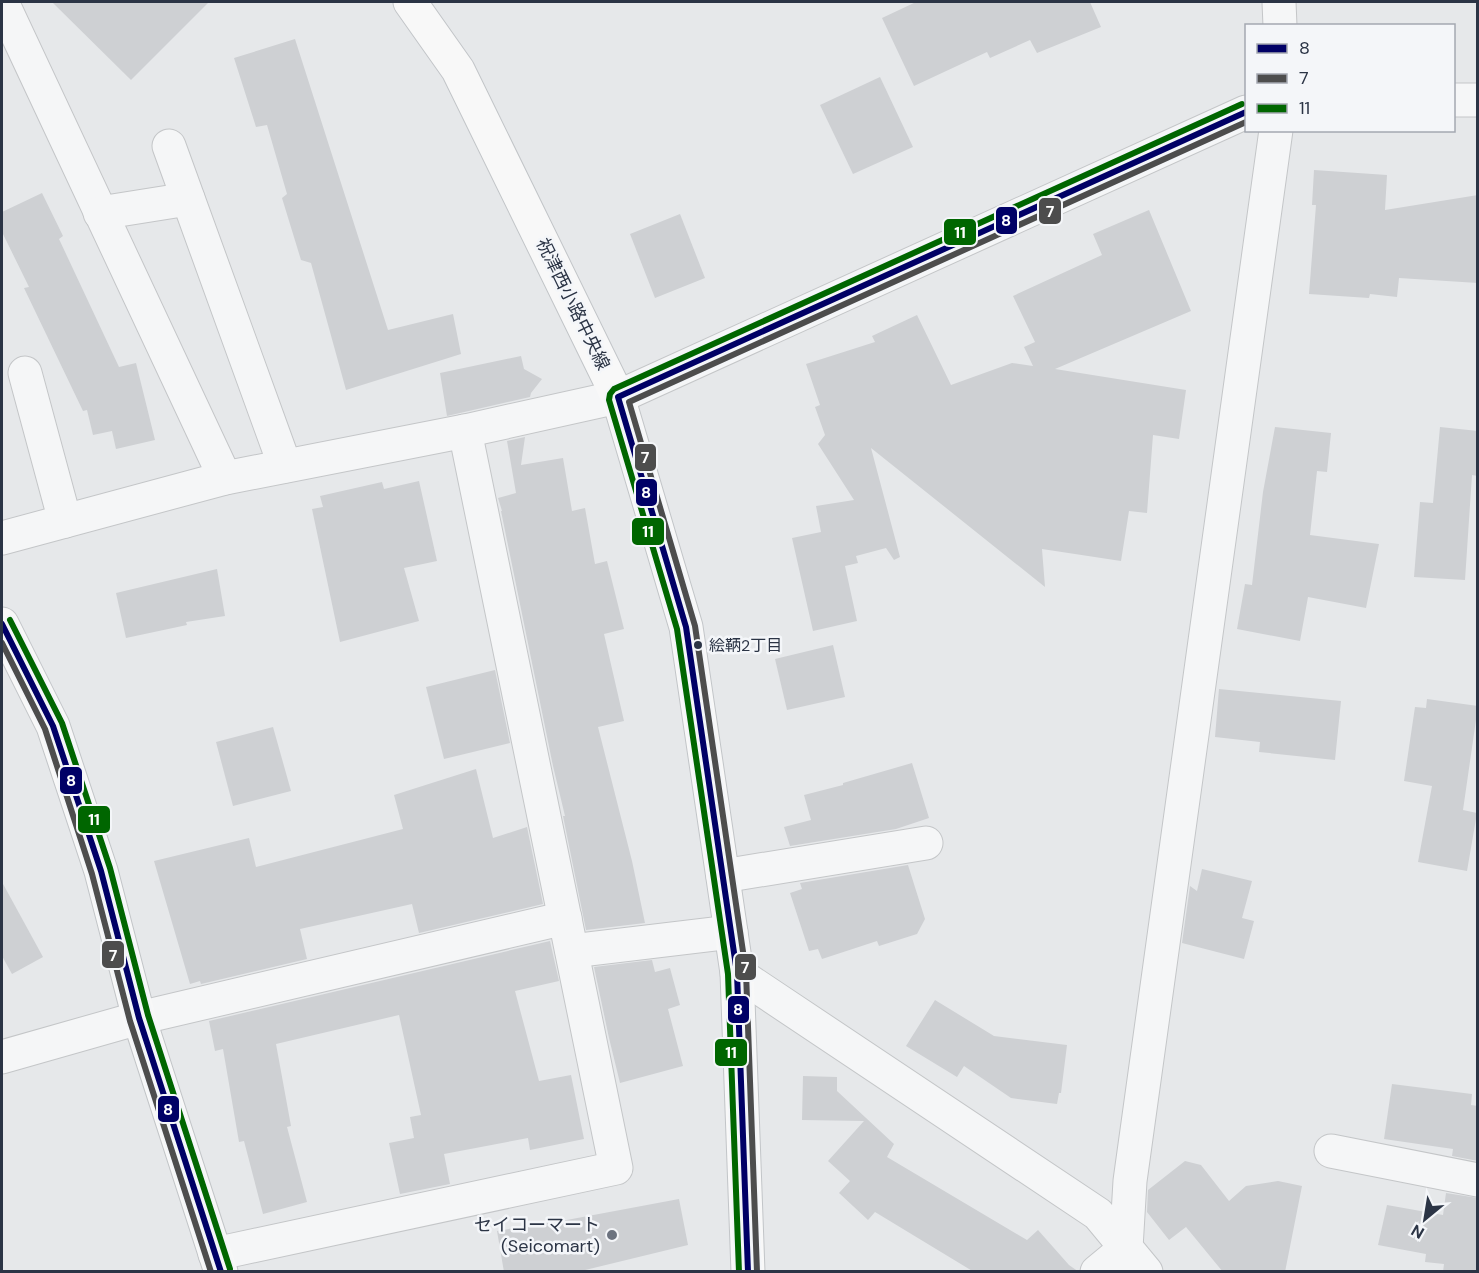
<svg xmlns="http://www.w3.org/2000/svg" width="1479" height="1273" font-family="'DM Sans','Noto Sans JP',sans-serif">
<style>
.building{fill:#ced0d3}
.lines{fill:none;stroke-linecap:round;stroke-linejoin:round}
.minor-casing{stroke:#c4c6c8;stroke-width:35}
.major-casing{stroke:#c2c5c8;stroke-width:35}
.minor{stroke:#f5f6f7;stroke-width:33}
.major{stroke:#f8f8f8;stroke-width:33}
.bus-1-casing{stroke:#f4f6f9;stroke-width:10}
.bus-2-casing{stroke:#f4f6f9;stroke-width:10}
.bus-3-casing{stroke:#f4f6f9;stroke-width:10}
.bus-1{stroke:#006;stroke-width:6}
.bus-2{stroke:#4d4d4d;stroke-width:6}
.bus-3{stroke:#060;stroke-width:6}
.bus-dot{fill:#2b3445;stroke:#f4f6f9;stroke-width:2}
.poi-dot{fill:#6c737f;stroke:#f4f6f9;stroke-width:2}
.labels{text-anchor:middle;stroke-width:5;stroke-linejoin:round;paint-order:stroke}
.bus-label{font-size:16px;fill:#2b3445;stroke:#f4f6f9;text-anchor:start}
.street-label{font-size:18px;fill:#2b3445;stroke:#f4f6f9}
.poi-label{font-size:18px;fill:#2b3445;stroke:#f4f6f9;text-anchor:end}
.line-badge{stroke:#f4f6f9;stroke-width:2}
.badge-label{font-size:16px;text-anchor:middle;font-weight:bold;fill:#fff}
</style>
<rect width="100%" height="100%" fill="#e6e8ea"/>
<g class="building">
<path d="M52 2H209L131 80Z"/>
<path d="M916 2H1090L1101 27 1037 53 1030 40 990 58 987 52 914 86 882 18Z"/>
<path d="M295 39 388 330 453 314 461 354 346 390 311 263 301 260 282 198 287 194 267 125 256 127 234 58Z"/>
<path d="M880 77 913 147 853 174 820 105Z"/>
<path d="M1314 170 1387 175 1385 210 1478 195V283L1399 278 1397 297 1370 294 1369 298 1309 294 1316 205H1312Z"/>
<path d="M42 193 63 236 59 239 119 367 136 363 155 440 116 449 112 431 93 435 87 410 83 411 24 288 29 287 2 232V212Z"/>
<path d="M1149 210 1191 311 1055 369 1186 390 1179 439 1153 435 1147 513 1129 511 1121 561 1042 549 1045 587 871 448 900 557 894 560 886 548 856 556 858 563 845 566 857 621 813 631 792 538 821 532 816 506 854 500 818 444 825 435 815 407 820 405 806 364 875 342 872 336 917 315 951 385 1012 363 1033 366 1024 347 1035 342 1013 296 1102 255 1093 234Z"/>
<path d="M680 214 705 278 655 298 630 234Z"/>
<path d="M521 356 524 369 542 379 531 393 530 397 447 416 440 373Z"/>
<path d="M1275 427 1331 433 1327 472 1317 471 1310 535 1379 544 1366 608 1308 597 1300 641 1237 629 1245 584 1252 585 1263 492Z"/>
<path d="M1440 427 1478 431V476L1472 475 1465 580 1414 577 1420 502 1433 503Z"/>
<path d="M525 437 521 465 563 458 572 511 585 508 595 564 607 561 624 629 604 634 624 721 598 727 632 861 645 923 586 930 563 816H565L553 766 501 511H502L498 498 516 493 507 441Z"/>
<path d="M419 481 437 561 404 568 419 621 340 642 312 509 323 507 320 496 382 482 384 489Z"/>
<path d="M217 569 225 616 186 622 187 625 126 638 116 593Z"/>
<path d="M833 645 845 697 787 710 775 659Z"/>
<path d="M495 670 510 743 444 759 426 687Z"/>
<path d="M1219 689 1341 701 1335 760 1259 752 1260 742 1215 737Z"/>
<path d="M1427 699 1478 706 1463 810 1477 813 1467 871 1418 862 1432 786 1404 781 1415 707 1426 708Z"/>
<path d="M273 727 291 791 233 806 216 742Z"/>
<path d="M912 763 929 818 896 829 790 846 784 827 811 820 804 795 843 785V783Z"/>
<path d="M476 769 493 838 527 827 543 904 419 933 412 904 300 929 307 959 201 984 200 981 190 984 154 861 249 838 256 867 403 829 394 795Z"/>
<path d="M908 865 925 919 917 934 879 946 877 941 822 959 818 949 809 951 790 893 802 889 800 883Z"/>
<path d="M1202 869 1252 881 1242 918 1254 921 1244 959 1182 943 1190 886 1197 891Z"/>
<path d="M2 882 43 957 12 974 2 956Z"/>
<path d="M550 941 559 981 515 991 539 1081 571 1075 584 1139 530 1150 528 1138 444 1154 450 1184 400 1194 389 1143 414 1138 410 1117 421 1115 399 1015 276 1044 291 1126 287 1127 307 1202 263 1214 244 1141 239 1142 223 1049 215 1051 209 1021Z"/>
<path d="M652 960 655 972 670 968 680 1005 668 1009 683 1066 620 1083 609 1038 594 967Z"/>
<path d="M935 1000 994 1036 1067 1045 1061 1093H1059L1057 1104 1011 1098 964 1066 957 1077 906 1046Z"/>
<path d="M803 1076 837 1077V1091L894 1144 887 1157 1027 1240 1038 1230 1069 1265 1079 1272H974L875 1212 868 1220 839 1193 850 1181 828 1161 864 1121 802 1120Z"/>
<path d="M1392 1084 1472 1094 1471 1105 1478 1106V1161L1452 1156 1453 1149 1384 1139Z"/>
<path d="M1185 1161 1201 1165 1229 1201 1246 1186 1278 1181 1302 1186 1285 1272H1223L1186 1227 1169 1240 1147 1212 1148 1190Z"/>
<path d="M1446 1193 1478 1198V1272H1443L1444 1264 1425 1262 1426 1254 1378 1245 1387 1205 1443 1215Z"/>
<path d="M679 1199 688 1245 577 1272H504L497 1231 555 1221 556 1222Z"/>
</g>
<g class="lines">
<defs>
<g id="minor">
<path d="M2 2 225 478"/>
<path d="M1279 2 1280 26"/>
<path d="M1454 100H1478"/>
<path d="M169 146 285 466"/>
<path d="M100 213 188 199"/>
<path d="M25 373 65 521"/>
<path d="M2 538 225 478 465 431 618 397 1246 112"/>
<path d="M723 876 926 843"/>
<path d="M572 951 731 932"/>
<path d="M737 973 1098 1214 1146 1272"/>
<path d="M2 1057 139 1018 565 918"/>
<path d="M1331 1151 1478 1180"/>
<path d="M215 1254 616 1168 465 431"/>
<path d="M1097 1272 1126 1248 1130 1181 1276 130"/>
</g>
<g id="major">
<path d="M410 2 458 70 618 397 686 627 737 973 748 1272"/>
<path d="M2 624 53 726 101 871 139 1018 221 1272"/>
</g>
</defs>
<use href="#minor" class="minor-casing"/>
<use href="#major" class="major-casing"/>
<use href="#minor" class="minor"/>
<use href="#major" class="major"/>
<defs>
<g id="bus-1">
<path d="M2 624 53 726 101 871 139 1018 221 1272"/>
<path d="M748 1272 737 973 686 627 618 397 1246 112"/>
</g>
<g id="bus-2">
<path d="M2 643 45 729 92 874 130 1021 211 1272"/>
<path d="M757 1272 746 972 695 626 629 402 1246 122"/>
</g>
<g id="bus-3">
<path d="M10 620 62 723 110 868 148 1015 230 1269"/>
<path d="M739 1272 728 974 677 629 609 400 610 394 614 389 1242 104"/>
</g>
</defs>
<use href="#bus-1" class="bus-1-casing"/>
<use href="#bus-2" class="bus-2-casing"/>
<use href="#bus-3" class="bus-3-casing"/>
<use href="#bus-1" class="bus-1"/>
<use href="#bus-2" class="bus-2"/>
<use href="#bus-3" class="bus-3"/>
</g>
<circle class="bus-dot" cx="698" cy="645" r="5"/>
<circle class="poi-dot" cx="612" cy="1235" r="6"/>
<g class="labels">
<g class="bus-label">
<text x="709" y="651">絵鞆2丁目</text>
</g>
<g class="street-label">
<text transform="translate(573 304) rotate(64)" y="6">祝津西小路中央線</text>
</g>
<g class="poi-label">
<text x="600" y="1231">セイコーマート<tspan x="600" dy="21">(Seicomart)</tspan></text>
</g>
</g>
<g class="line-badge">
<rect x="1038" y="197" width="24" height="28" rx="6" fill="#4d4d4d"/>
<rect x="995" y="206" width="23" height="29" rx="6" fill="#006"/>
<rect x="943" y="218" width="34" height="28" rx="6" fill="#060"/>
<rect x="634" y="443" width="23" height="29" rx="6" fill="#4d4d4d"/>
<rect x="635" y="478" width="23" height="29" rx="6" fill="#006"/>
<rect x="631" y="517" width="34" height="29" rx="6" fill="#060"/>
<rect x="59" y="766" width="24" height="29" rx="6" fill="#006"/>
<rect x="77" y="805" width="34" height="29" rx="6" fill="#060"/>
<rect x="101" y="940" width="24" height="29" rx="6" fill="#4d4d4d"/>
<rect x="734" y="953" width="23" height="28" rx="6" fill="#4d4d4d"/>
<rect x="727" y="995" width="23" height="29" rx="6" fill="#006"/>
<rect x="714" y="1038" width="34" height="29" rx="6" fill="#060"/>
<rect x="157" y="1095" width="23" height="28" rx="6" fill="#006"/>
</g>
<g class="badge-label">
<text x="1050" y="217">7</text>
<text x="1006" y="226">8</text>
<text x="960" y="238">11</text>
<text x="645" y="463">7</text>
<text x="646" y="498">8</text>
<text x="648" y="537">11</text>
<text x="71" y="786">8</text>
<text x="94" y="825">11</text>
<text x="113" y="961">7</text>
<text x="745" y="973">7</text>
<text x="738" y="1015">8</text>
<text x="731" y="1058">11</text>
<text x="168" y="1115">8</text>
</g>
<rect width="1479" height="1273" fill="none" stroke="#2b3445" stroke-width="6"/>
<rect x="1245" y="24" width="210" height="108" fill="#f4f6f9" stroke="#a4a8b1" stroke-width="1.5"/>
<rect x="1257" y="44" width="30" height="9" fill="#000066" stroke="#a4a8b1" stroke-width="1.5"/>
<text x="1299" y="54" font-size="18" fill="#2b3445">8</text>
<rect x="1257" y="74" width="30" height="9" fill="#4d4d4d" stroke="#a4a8b1" stroke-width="1.5"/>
<text x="1299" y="84" font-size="18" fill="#2b3445">7</text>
<rect x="1257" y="104" width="30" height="9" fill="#006600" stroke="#a4a8b1" stroke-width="1.5"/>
<text x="1299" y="114" font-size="18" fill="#2b3445">11</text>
<g transform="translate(1425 1219) rotate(210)" stroke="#f4f6f9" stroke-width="4.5" paint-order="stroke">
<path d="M0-4.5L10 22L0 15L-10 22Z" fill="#2b3445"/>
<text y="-9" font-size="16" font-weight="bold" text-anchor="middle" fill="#2b3445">N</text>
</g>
</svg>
